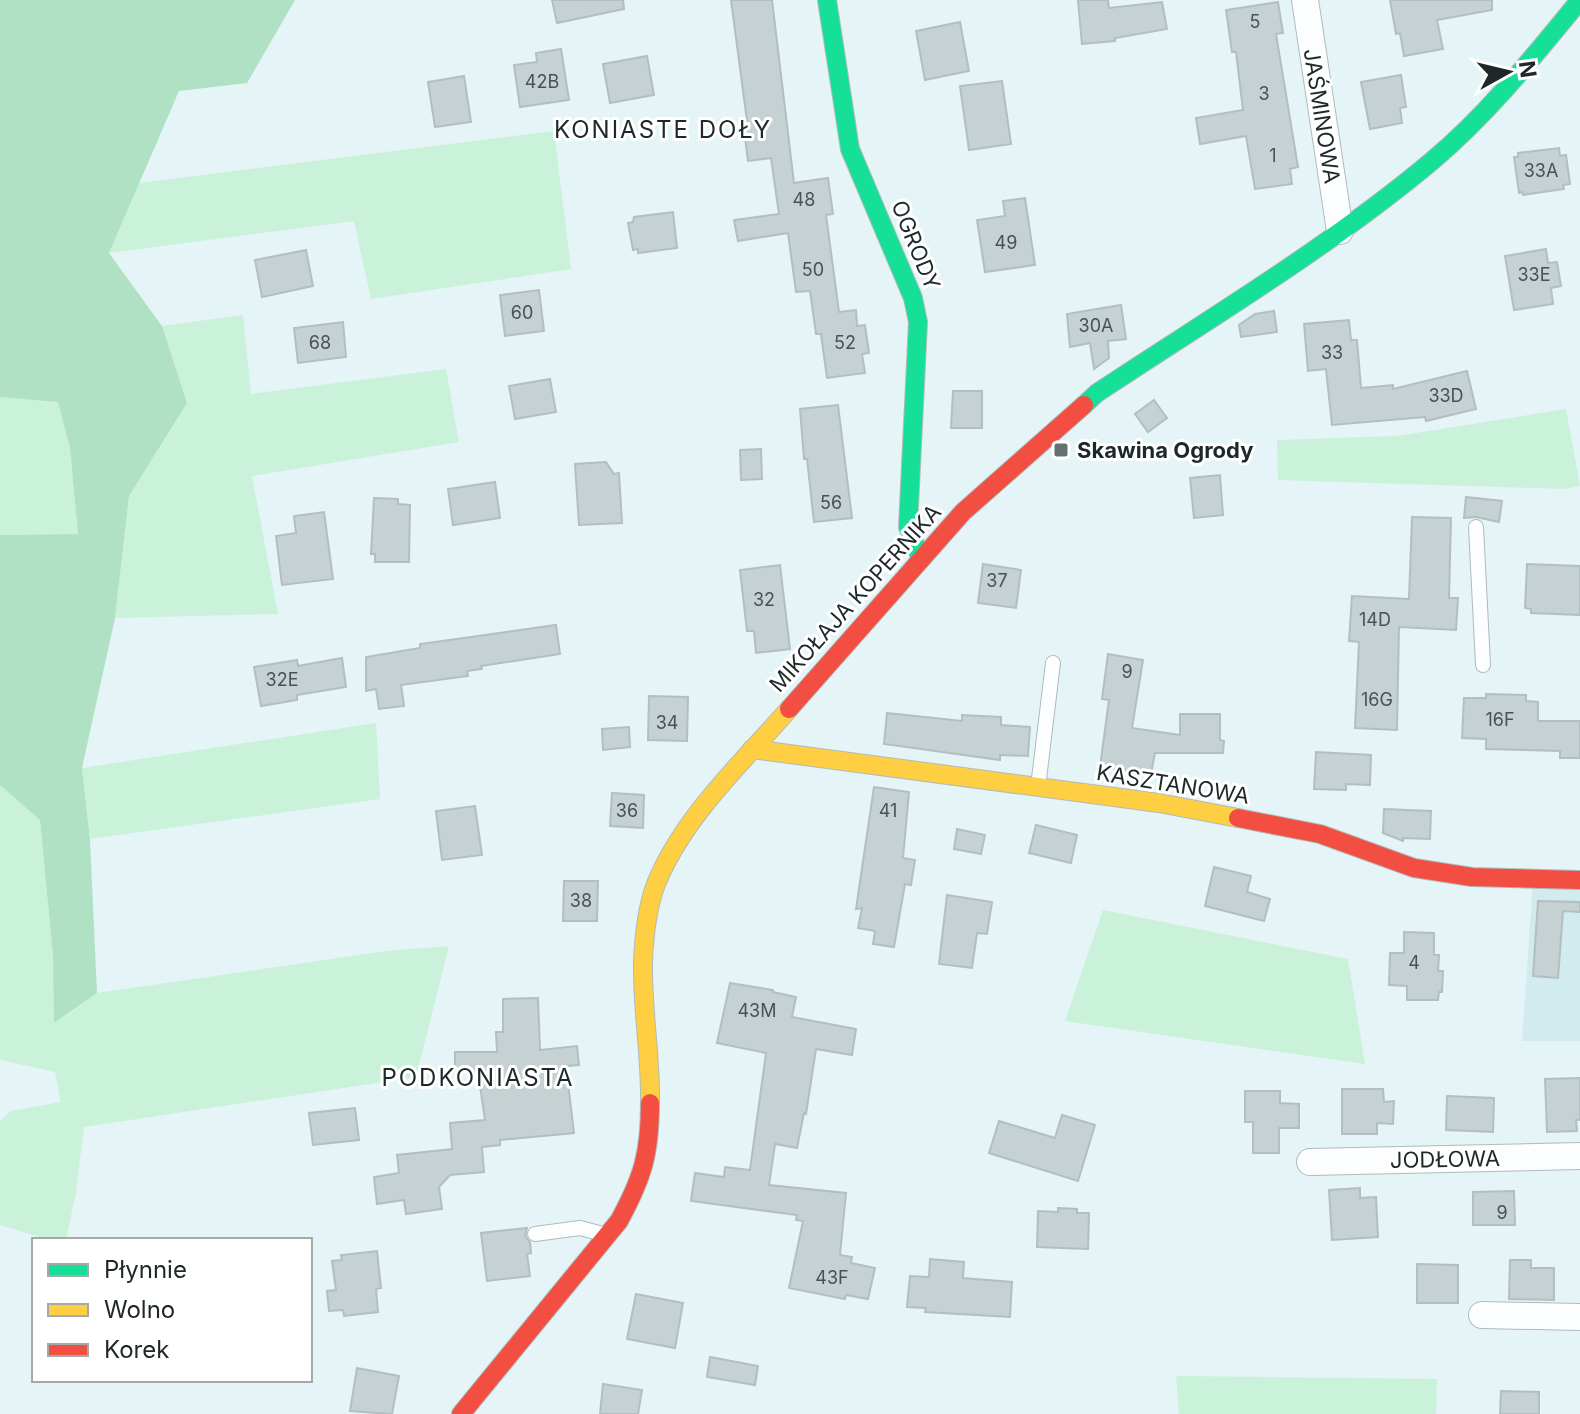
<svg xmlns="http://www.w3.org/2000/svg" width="1580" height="1414" font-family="Inter,sans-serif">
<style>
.built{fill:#d1ebee}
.green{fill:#caf2db}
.forest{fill:#b0e1c4}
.building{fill:#c6d1d4;stroke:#b3bec1;stroke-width:2}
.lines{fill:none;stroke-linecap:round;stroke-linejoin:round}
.lane-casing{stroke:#b0bbbc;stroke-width:16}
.street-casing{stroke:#b0bbbc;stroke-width:28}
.fast-casing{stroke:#b0bbbc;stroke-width:20}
.slow-casing{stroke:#b0bbbc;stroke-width:20}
.jam-casing{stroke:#b0bbbc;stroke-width:20}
.lane{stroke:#fbfdfe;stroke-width:14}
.street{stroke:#fbfdfe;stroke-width:26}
.fast{stroke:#16e098;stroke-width:18}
.slow{stroke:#ffcf43;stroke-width:18}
.jam{stroke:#f24e42;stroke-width:18}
.poi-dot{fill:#646f71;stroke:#fff;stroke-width:3}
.labels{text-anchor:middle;stroke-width:6;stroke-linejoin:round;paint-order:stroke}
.number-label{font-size:18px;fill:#485254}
.street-label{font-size:22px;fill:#1e2829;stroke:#fff}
.poi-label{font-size:22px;font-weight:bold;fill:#1e2829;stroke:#fff;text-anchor:start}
.neighbourhood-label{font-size:24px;letter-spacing:2px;fill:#1e2829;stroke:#fff}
</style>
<rect width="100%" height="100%" fill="#e5f4f6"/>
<path class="built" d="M1533 882 1580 886V1041H1522Z"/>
<g class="green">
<path d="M554 131 571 269 371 299 354 221 109 253 139 183Z"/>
<path d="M243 315 251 394 446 369 459 442 252 476 278 614 115 618 129 496 187 403 162 326Z"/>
<path d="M0 397 58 401 70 448 78 534 0 535Z"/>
<path d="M1566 409 1580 486 1564 489 1278 480 1277 440 1397 436Z"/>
<path d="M376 723 380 799 90 839 82 768Z"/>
<path d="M0 785 40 820 53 956 55 1023 97 993 386 951 449 946 416 1077 84 1127 76 1192 66 1240H49L0 1225V1121L11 1111 61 1102 55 1072 0 1060Z"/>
<path d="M1103 910 1348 959 1365 1064 1065 1021Z"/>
<path d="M1176 1376 1437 1379 1436 1414H1179Z"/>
</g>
<path class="forest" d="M0 0H295L247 83 179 91 109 253 162 326 187 403 129 496 115 618 82 768 90 840 97 993 54 1023 53 956 40 820 0 785V535L78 534 70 448 58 402 0 397Z"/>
<g class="building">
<path d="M552 0H623L624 9 557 23Z"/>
<path d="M731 0H772L794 183 828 178 833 214 826 215 839 312 856 310 857 326 865 325 869 353 862 354 865 373 827 378 821 334H816L810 291 796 292 788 233 738 241 734 220 779 214 771 158 748 161 743 122 747 121Z"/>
<path d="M1078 0H1108L1109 8 1162 2 1167 29 1115 38V41L1082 44Z"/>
<path d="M1390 0H1492V10L1437 20 1443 49 1404 56 1400 33 1396 34Z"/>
<path d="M1278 2 1283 33 1276 34 1298 167 1290 169 1292 184 1255 189 1246 136 1200 144 1196 118 1243 110 1236 52H1232L1226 10Z"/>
<path d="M960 22 969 71 925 80 916 31Z"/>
<path d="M561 49 569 100 520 107 514 65 537 62 536 53Z"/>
<path d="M647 56 654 95 610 103 603 64Z"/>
<path d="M1401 75 1406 107 1400 108 1402 123 1370 129 1361 82Z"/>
<path d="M464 76 471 122 435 127 428 82Z"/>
<path d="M1002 81 1011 144 969 150 960 86Z"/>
<path d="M1559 148 1560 156 1566 155 1570 184 1563 185 1564 189 1523 195 1522 192 1519 193 1514 157H1518V153Z"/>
<path d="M1025 198 1035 265 985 272 977 220 1005 216 1003 201Z"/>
<path d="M673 212 677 248 638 253V249L633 250 628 223 633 222 634 217Z"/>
<path d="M1546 249 1548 263 1557 262 1561 286 1551 288 1553 304 1514 310 1505 256Z"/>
<path d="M306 250 313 286 262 297 255 260Z"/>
<path d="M539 290 544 331 505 336 500 295Z"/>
<path d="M1121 305 1126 339 1108 341 1109 358 1094 369 1090 343 1070 347 1067 314Z"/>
<path d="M1274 311 1277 332 1241 337 1239 325 1255 314Z"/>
<path d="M1349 320 1351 340H1357L1361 388 1393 385V389L1467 371 1476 409 1426 421 1425 417 1332 425 1326 369 1308 371 1304 324Z"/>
<path d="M343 322 346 357 298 363 294 328Z"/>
<path d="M550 379 556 412 515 419 509 386Z"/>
<path d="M953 391H982V428H951Z"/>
<path d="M1154 400 1167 418 1148 432 1135 414Z"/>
<path d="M838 405 852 518 814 522 807 459H804L800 409Z"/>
<path d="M761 449 762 479 741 480 740 450Z"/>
<path d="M606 462 614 474 619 473 622 523 579 525 575 464Z"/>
<path d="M1220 475 1223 515 1194 518 1190 478Z"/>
<path d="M495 482 500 518 453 525 448 489Z"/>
<path d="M1466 497 1502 501 1499 522 1476 517 1464 518Z"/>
<path d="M374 498 398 499V504L410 505 409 562H375V554H371Z"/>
<path d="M324 512 333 579 282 585 276 536 296 533 294 516Z"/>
<path d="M1412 517 1451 518 1449 598H1458L1456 630 1399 627 1397 730 1355 728 1359 642 1349 641 1352 596 1409 599Z"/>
<path d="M983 564 1021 570 1016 608 978 603Z"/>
<path d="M1527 564 1580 566V615L1531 613V609L1525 608Z"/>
<path d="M780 565 790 649 756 653 754 631H747L740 570Z"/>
<path d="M556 625 560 654 481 666 482 669 467 671 468 676 401 685 404 706 379 709 376 689 366 691V657L420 648V644Z"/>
<path d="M1108 654 1143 660 1132 728 1180 735V714H1220V740L1224 741 1223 753H1155L1151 774 1100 767 1109 700 1102 699Z"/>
<path d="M342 658 346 687 297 695V700L261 706 254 667 297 660 298 666Z"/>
<path d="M1486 694 1526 695V701L1538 702V721H1580V758H1560V751L1486 749V739L1462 738 1464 698H1486Z"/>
<path d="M649 696 688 697 687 741 648 740Z"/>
<path d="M887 713 962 721V715L1001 717V725L1030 727 1028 756 1000 755V760L884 744Z"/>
<path d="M629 727 630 747 603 750 602 729Z"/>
<path d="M1316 752 1371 755 1370 785 1346 784V790L1314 789Z"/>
<path d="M874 787 909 792 903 858 915 860 911 885 905 884 894 947 873 944 875 931 858 928 862 908 856 909Z"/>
<path d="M612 793 644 795 643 828 610 826Z"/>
<path d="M475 806 482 855 442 860 436 811Z"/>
<path d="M1384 809 1431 811 1430 839 1403 838V841L1383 833Z"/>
<path d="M1036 825 1077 835 1071 863 1029 853Z"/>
<path d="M957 829 985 835 981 854 954 849Z"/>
<path d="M1214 867 1251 876 1247 892 1270 899 1264 921 1205 906Z"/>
<path d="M564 881H598L597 921H563Z"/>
<path d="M947 895 992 902 987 934 977 933 972 968 939 964Z"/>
<path d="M1538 901 1580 902V912L1563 911 1558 978 1533 976Z"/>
<path d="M1404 932 1434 933V955H1439L1438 971H1443L1442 992H1439L1438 1000H1407V986L1389 985 1390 953H1404Z"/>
<path d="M730 983 773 990V992L796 997 792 1017 856 1029 852 1055 816 1049 806 1114 804 1113 797 1148 775 1144 769 1185 846 1193 840 1255 852 1257 851 1263 875 1268 868 1299 846 1295 845 1299 789 1288 803 1221 796 1220 797 1215 691 1201 695 1173 724 1177 725 1167 750 1170 766 1053 717 1043Z"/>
<path d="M538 998 540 1050 577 1046 579 1065 566 1066 574 1133 500 1140V1145L482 1147 484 1172 450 1175 439 1187 442 1209 406 1214 404 1200 377 1204 374 1177 399 1173 397 1155 452 1149 450 1123 485 1120 478 1072 455 1071V1052H497L496 1032H503V999Z"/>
<path d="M1580 1078V1120H1576L1577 1131 1547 1132 1545 1079Z"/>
<path d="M1342 1089H1383L1384 1102 1394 1101 1393 1124 1377 1123V1134H1342Z"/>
<path d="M1245 1091H1280V1103L1299 1104V1128H1279V1153H1253V1122H1245Z"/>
<path d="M1447 1096 1494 1098 1493 1132 1446 1130Z"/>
<path d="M355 1108 359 1140 313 1145 309 1113Z"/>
<path d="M1062 1115 1095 1125 1078 1181 989 1153 999 1121 1055 1138Z"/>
<path d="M1360 1188V1198L1376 1197 1378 1237 1332 1240 1329 1190Z"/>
<path d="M1514 1191 1515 1225H1473V1192Z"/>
<path d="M1058 1208 1077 1209V1213H1089L1088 1249 1037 1247 1038 1211 1058 1212Z"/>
<path d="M527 1228 525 1236 530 1242 531 1253 527 1254 530 1276 487 1281 481 1233Z"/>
<path d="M377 1251 381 1288 376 1289 378 1312 344 1316 343 1310 329 1311 327 1291 336 1290 332 1261 342 1260 341 1255Z"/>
<path d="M930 1259 964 1262 963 1278 1012 1282 1010 1317 925 1312 926 1308 907 1307 910 1276 929 1277Z"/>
<path d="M1510 1260H1531V1268H1554V1300L1509 1299Z"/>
<path d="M1417 1264 1458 1265V1303H1417Z"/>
<path d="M636 1294 683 1303 675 1348 627 1339Z"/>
<path d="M710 1357 758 1366 755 1385 707 1377Z"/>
<path d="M357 1368 399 1376 392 1414 350 1411Z"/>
<path d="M603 1384 642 1390 638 1414H600Z"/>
<path d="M1501 1391 1539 1392V1414H1500Z"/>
</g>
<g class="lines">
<defs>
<g id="lane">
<path d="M1476 527 1483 665"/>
<path d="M1038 787 1053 663"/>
<path d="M535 1234 580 1228 603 1234"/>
</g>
<g id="street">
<path d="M1305 0 1340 231"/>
<path d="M1310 1162 1580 1156"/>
<path d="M1482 1315 1580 1317"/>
</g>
<g id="fast">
<path d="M827 0 850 149 913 298 918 322 908 527 921 559"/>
<path d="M1084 405 1097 393C1210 318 1328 248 1432 161 1488 114 1534 56 1580 0"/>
</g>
<g id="slow">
<path d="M752 749 1159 803 1238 818"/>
<path d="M650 1103C651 1056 642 1009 643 962 644 936 647 908 656 884 683 817 742 763 789 709"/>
</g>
<g id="jam">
<path d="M789 709 963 512 1084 405"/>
<path d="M1238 818 1320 834 1414 868 1472 877 1580 880"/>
<path d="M461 1414 619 1221C643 1177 650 1153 650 1103"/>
</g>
</defs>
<use href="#lane" class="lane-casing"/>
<use href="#street" class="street-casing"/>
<use href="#fast" class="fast-casing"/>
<use href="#slow" class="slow-casing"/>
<use href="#jam" class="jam-casing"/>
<use href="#lane" class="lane"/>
<use href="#street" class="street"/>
<use href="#fast" class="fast"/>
<use href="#slow" class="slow"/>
<use href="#jam" class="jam"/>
</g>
<rect class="poi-dot" x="1053" y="442" width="16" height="16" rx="4"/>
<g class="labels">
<g class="number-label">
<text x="1255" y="28">5</text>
<text x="542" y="88">42B</text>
<text x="1264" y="100">3</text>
<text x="1273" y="162">1</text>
<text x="1541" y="177">33A</text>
<text x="804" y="206">48</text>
<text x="1006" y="249">49</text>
<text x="813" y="276">50</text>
<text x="1534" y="281">33E</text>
<text x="522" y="319">60</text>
<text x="1096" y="332">30A</text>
<text x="320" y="349">68</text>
<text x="845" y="349">52</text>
<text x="1332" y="359">33</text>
<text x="1446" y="402">33D</text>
<text x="831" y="509">56</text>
<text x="997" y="587">37</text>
<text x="764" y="606">32</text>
<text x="1375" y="626">14D</text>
<text x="1127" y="678">9</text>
<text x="282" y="686">32E</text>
<text x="1377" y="706">16G</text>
<text x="1500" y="726">16F</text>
<text x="667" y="729">34</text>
<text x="627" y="817">36</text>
<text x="888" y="817">41</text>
<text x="581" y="907">38</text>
<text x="1414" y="969">4</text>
<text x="757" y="1017">43M</text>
<text x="1502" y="1219">9</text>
<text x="832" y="1284">43F</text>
</g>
<g class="street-label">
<text transform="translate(1322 116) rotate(81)" y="8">JAŚMINOWA</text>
<text transform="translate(916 245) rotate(68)" y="8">OGRODY</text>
<text transform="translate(855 598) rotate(-48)" y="8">MIKOŁAJA KOPERNIKA</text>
<text transform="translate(1173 784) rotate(9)" y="8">KASZTANOWA</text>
<text transform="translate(1445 1159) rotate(-1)" y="8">JODŁOWA</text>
</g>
<g class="poi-label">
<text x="1077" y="458">Skawina Ogrody</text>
</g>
<g class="neighbourhood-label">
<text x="663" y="138">KONIASTE DOŁY</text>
<text x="478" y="1086">PODKONIASTA</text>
</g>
</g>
<rect x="32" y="1238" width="280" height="144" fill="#ffffff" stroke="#a5a9a9" stroke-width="2"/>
<rect x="48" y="1264" width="40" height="12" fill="#16e098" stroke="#a5a9a9" stroke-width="2"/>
<text x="104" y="1278" font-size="24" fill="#1e2829">Płynnie</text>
<rect x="48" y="1304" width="40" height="12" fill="#ffcf43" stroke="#a5a9a9" stroke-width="2"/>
<text x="104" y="1318" font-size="24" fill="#1e2829">Wolno</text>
<rect x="48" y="1344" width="40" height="12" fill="#f24e42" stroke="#a5a9a9" stroke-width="2"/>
<text x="104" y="1358" font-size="24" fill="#1e2829">Korek</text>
<g transform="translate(1508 72) rotate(82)" stroke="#ffffff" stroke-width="6" paint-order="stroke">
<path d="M0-6L14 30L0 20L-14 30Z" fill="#1e2829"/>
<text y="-12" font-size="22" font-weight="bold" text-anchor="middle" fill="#1e2829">N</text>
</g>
</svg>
